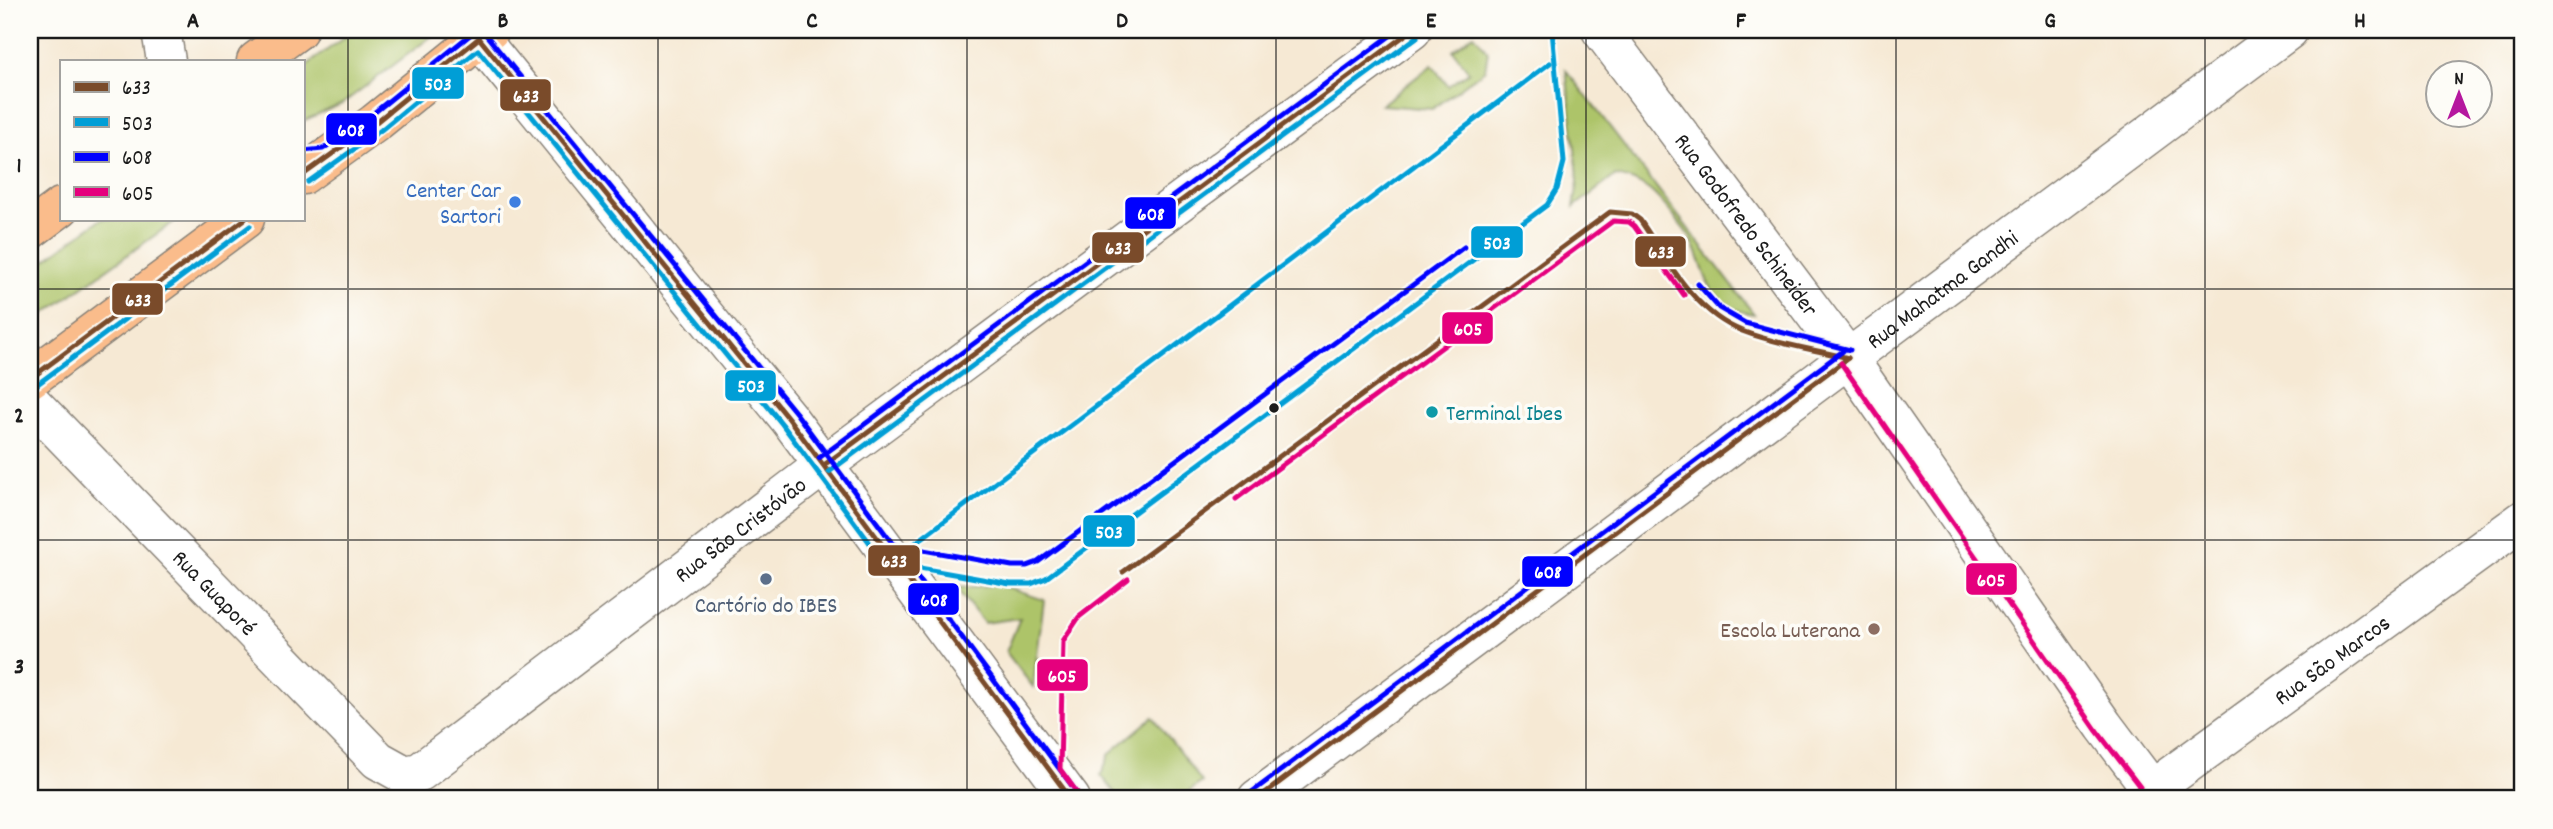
<svg xmlns="http://www.w3.org/2000/svg" width="2553" height="829" font-family="Dekko,sans-serif">
<style>
.green{fill:#adc469;stroke:#647042;stroke-width:2}
.lines{fill:none;stroke-linecap:round;stroke-linejoin:round}
.street-casing{stroke:#898278;stroke-width:41}
.primary-casing{stroke:#898278;stroke-width:41}
.street{stroke:#fff;stroke-width:38}
.primary{stroke:#fabc8b;stroke-width:38}
.bus-1-casing{stroke:#fdfcf7;stroke-width:10}
.bus-2-casing{stroke:#fdfcf7;stroke-width:10}
.bus-3-casing{stroke:#fdfcf7;stroke-width:10}
.bus-4-casing{stroke:#fdfcf7;stroke-width:10}
.bus-1{stroke:#7a4b2a;stroke-width:5}
.bus-2{stroke:#009ed6;stroke-width:5}
.bus-3{stroke:#00f;stroke-width:5}
.bus-4{stroke:#e5007d;stroke-width:5}
.grid{fill:none;stroke:#1c1c1c;stroke-width:2;stroke-opacity:0.55}
.shop-dot{fill:#3f7fe0;stroke:#fdfcf7;stroke-width:2.5}
.bus-dot{fill:#1c1c1c;stroke:#fdfcf7;stroke-width:2.5}
.culture-dot{fill:#0f9aa8;stroke:#fdfcf7;stroke-width:2.5}
.service-dot{fill:#5c6f8a;stroke:#fdfcf7;stroke-width:2.5}
.education-dot{fill:#8d6e63;stroke:#fdfcf7;stroke-width:2.5}
.labels{text-anchor:middle;stroke-width:7;stroke-linejoin:round;paint-order:stroke}
.shop-label{font-size:23px;fill:#366cbe;stroke:#fdfcf7;text-anchor:end}
.street-label{font-size:23px;fill:#1c1c1c;stroke:#fdfcf7}
.culture-label{font-size:23px;fill:#0d838f;stroke:#fdfcf7;text-anchor:start}
.service-label{font-size:23px;fill:#4e5e75;stroke:#fdfcf7}
.education-label{font-size:23px;fill:#785e54;stroke:#fdfcf7;text-anchor:end}
.line-badge{stroke:#fdfcf7;stroke-width:2.5}
.badge-label{font-size:19px;text-anchor:middle;font-weight:bold;fill:#fff}
.neatline{fill:none;stroke:#1c1c1c;stroke-width:2.5}
.grid-label{font-size:23px;text-anchor:middle;font-weight:bold;fill:#1c1c1c}
</style>
<rect width="100%" height="100%" fill="#fdfcf7"/>
<filter id="ink" filterUnits="userSpaceOnUse"><feTurbulence type="fractalNoise" baseFrequency=".0143" numOctaves="2"/><feDisplacementMap in="SourceGraphic" scale="14" xChannelSelector="R" yChannelSelector="G"/><feConvolveMatrix kernelMatrix="1 2 1 2 8 2 1 2 1" color-interpolation-filters="sRGB"/></filter>
<filter id="wash" filterUnits="userSpaceOnUse"><feTurbulence type="fractalNoise" baseFrequency=".00686" numOctaves="4" result="noise"/><feDisplacementMap in="SourceGraphic" scale="28" xChannelSelector="R" yChannelSelector="G"/><feGaussianBlur stdDeviation="1.57" result="paint"/><feColorMatrix in="noise" values="0 0 0 0 0 0 0 0 0 0 0 0 0 0 0 0 0 1.4 0 .05"/><feComposite in="paint" operator="in"/></filter>
<g filter="url(#wash)">
<rect width="100%" height="100%" fill="#f6e9d4"/>
<g class="green">
<path d="M354 30H440L342 104 303 121V68Z"/>
<path d="M1474 34 1488 52 1485 70 1432 109 1381 105 1432 65 1448 86 1469 72 1453 50Z"/>
<path d="M1566 70 1754 314C1705 307 1709 277 1692 241 1688 233 1681 226 1676 219 1658 197 1645 180 1615 176L1574 207 1578 182 1577 167Z"/>
<path d="M101 219H178L30 324V271Z"/>
<path d="M999 585 1044 600 1033 687 1006 652 1020 618 984 623 956 588Z"/>
<path d="M1153 717 1202 782 1179 799H1120L1101 775 1110 753Z"/>
</g>
</g>
<g filter="url(#ink)">
<g class="lines">
<defs>
<g id="street">
<path d="M161 30 166 61"/>
<path id="s1" d="M1601 30 1848 358 2104 726 2159 799"/>
<path d="M479 38 789 419 1071 799"/>
<path id="s2" d="M30 401 378 760 405 775 420 772 824 465 1412 30"/>
<path id="s3" d="M1257 799 2289 30"/>
<path id="s4" d="M2139 799 2523 520"/>
</g>
<g id="primary">
<path d="M256 61 298 30"/>
<path d="M303 175 375 123 490 30"/>
<path d="M30 230 61 207"/>
<path d="M30 379 245 219"/>
</g>
</defs>
<use href="#street" class="street-casing"/>
<use href="#primary" class="primary-casing"/>
<use href="#street" class="street"/>
<use href="#primary" class="primary"/>
<defs>
<g id="bus-1">
<path d="M303 175 375 123 479 38 789 419 1071 799"/>
<path d="M30 379 245 219"/>
<path d="M824 465 1412 30"/>
<path d="M1123 572 1610 212 1632 214 1640 220C1667 259 1694 313 1742 331 1775 344 1813 349 1848 358"/>
<path d="M1257 799 1848 358"/>
</g>
<g id="bus-2">
<path d="M308 182 381 130 478 50 782 424 881 558"/>
<path d="M35 386 250 226"/>
<path d="M829 472 1417 37"/>
<path d="M893 560 1550 63"/>
<path d="M886 562 1010 584H1031L1046 578 1547 205 1557 189 1564 162 1552 30"/>
</g>
<g id="bus-3">
<path d="M482 30 796 413 1078 794"/>
<path d="M303 151 323 149 370 116 476 30"/>
<path d="M1698 284 1719 308 1745 323 1850 350"/>
<path d="M819 458 1398 30"/>
<path d="M890 544 1012 566H1027L1038 562 1464 247"/>
<path d="M1252 792 1843 351"/>
</g>
<g id="bus-4">
<path d="M1841 363 2097 731 2140 787 2134 792"/>
<path d="M1236 499 1613 221 1629 222 1634 226 1684 295"/>
<path d="M1078 794 1060 769 1063 641 1079 617 1128 579"/>
</g>
</defs>
<use href="#bus-1" class="bus-1-casing"/>
<use href="#bus-2" class="bus-2-casing"/>
<use href="#bus-3" class="bus-3-casing"/>
<use href="#bus-4" class="bus-4-casing"/>
<use href="#bus-1" class="bus-1"/>
<use href="#bus-2" class="bus-2"/>
<use href="#bus-3" class="bus-3"/>
<use href="#bus-4" class="bus-4"/>
</g>
</g>
<path class="grid" d="M348 30V799M658 30V799M967 30V799M1276 30V799M1586 30V799M1896 30V799M2205 30V799M30 289H2523M30 540H2523"/>
<circle class="shop-dot" cx="515" cy="202" r="7"/>
<circle class="bus-dot" cx="1274" cy="408" r="6"/>
<circle class="culture-dot" cx="1432" cy="412" r="7"/>
<circle class="service-dot" cx="766" cy="579" r="7"/>
<circle class="education-dot" cx="1874" cy="629" r="7"/>
<g class="labels">
<g class="shop-label">
<text x="501" y="197">Center Car<tspan x="501" dy="26">Sartori</tspan></text>
</g>
<g class="street-label">
<text dy="8" stroke="none"><textPath href="#s1" startOffset="243">Rua Godofredo Schineider</textPath></text>
<text dy="8" stroke="none"><textPath href="#s3" startOffset="854">Rua Mahatma Gandhi</textPath></text>
<text dy="8" stroke="none"><textPath href="#s2" startOffset="948">Rua São Cristóvão</textPath></text>
<text dy="8" stroke="none"><textPath href="#s2" startOffset="266">Rua Guaporé</textPath></text>
<text dy="8" stroke="none"><textPath href="#s4" startOffset="238">Rua São Marcos</textPath></text>
</g>
<g class="culture-label">
<text x="1446" y="420">Terminal Ibes</text>
</g>
<g class="service-label">
<text x="766" y="612">Cartório do IBES</text>
</g>
<g class="education-label">
<text x="1860" y="637">Escola Luterana</text>
</g>
</g>
<g class="line-badge">
<rect x="411" y="66" width="54" height="34" rx="7" fill="#009ed6"/>
<rect x="499" y="78" width="53" height="34" rx="7" fill="#7a4b2a"/>
<rect x="325" y="112" width="53" height="34" rx="7" fill="#00f"/>
<rect x="1124" y="196" width="53" height="34" rx="7" fill="#00f"/>
<rect x="1470" y="225" width="54" height="34" rx="7" fill="#009ed6"/>
<rect x="1091" y="231" width="54" height="33" rx="7" fill="#7a4b2a"/>
<rect x="1634" y="235" width="53" height="33" rx="7" fill="#7a4b2a"/>
<rect x="111" y="282" width="53" height="34" rx="7" fill="#7a4b2a"/>
<rect x="1441" y="311" width="53" height="34" rx="7" fill="#e5007d"/>
<rect x="724" y="369" width="53" height="33" rx="7" fill="#009ed6"/>
<rect x="1082" y="514" width="54" height="34" rx="7" fill="#009ed6"/>
<rect x="867" y="544" width="54" height="33" rx="7" fill="#7a4b2a"/>
<rect x="1521" y="555" width="53" height="33" rx="7" fill="#00f"/>
<rect x="1965" y="562" width="53" height="34" rx="7" fill="#e5007d"/>
<rect x="907" y="582" width="53" height="34" rx="7" fill="#00f"/>
<rect x="1036" y="658" width="53" height="34" rx="7" fill="#e5007d"/>
</g>
<g class="badge-label">
<text x="438" y="90">503</text>
<text x="526" y="102">633</text>
<text x="351" y="136">608</text>
<text x="1151" y="220">608</text>
<text x="1497" y="249">503</text>
<text x="1118" y="254">633</text>
<text x="1661" y="258">633</text>
<text x="138" y="306">633</text>
<text x="1468" y="335">605</text>
<text x="751" y="392">503</text>
<text x="1109" y="538">503</text>
<text x="894" y="567">633</text>
<text x="1548" y="578">608</text>
<text x="1991" y="586">605</text>
<text x="934" y="606">608</text>
<text x="1062" y="682">605</text>
</g>
<rect width="2553" height="829" fill="none" stroke="#fdfcf7" stroke-width="77"/>
<rect x="60" y="60" width="245" height="161" fill="#fdfcf7" stroke="#a3a29f" stroke-width="2"/>
<rect x="74" y="82" width="35" height="10" fill="#7a4b2a" stroke="#a3a29f" stroke-width="2"/>
<text x="122" y="94" font-size="21" fill="#1c1c1c">633</text>
<rect x="74" y="117" width="35" height="10" fill="#009ed6" stroke="#a3a29f" stroke-width="2"/>
<text x="122" y="130" font-size="21" fill="#1c1c1c">503</text>
<rect x="74" y="152" width="35" height="10" fill="#0000ff" stroke="#a3a29f" stroke-width="2"/>
<text x="122" y="164" font-size="21" fill="#1c1c1c">608</text>
<rect x="74" y="187" width="35" height="10" fill="#e5007d" stroke="#a3a29f" stroke-width="2"/>
<text x="122" y="200" font-size="21" fill="#1c1c1c">605</text>
<g transform="translate(2459 94)"><circle r="33" fill="#fdfcf7" stroke="#a3a29f" stroke-width="2"/>
<path d="M0-5L12 26L0 18L-12 26Z" fill="#b5179e"/>
<text y="-10" font-size="19" font-weight="bold" text-anchor="middle" fill="#1c1c1c">N</text>
</g>
<rect x="38" y="38" width="2476" height="752" class="neatline"/>
<g class="grid-label">
<text x="193" y="27">A</text>
<text x="503" y="27">B</text>
<text x="812" y="27">C</text>
<text x="1122" y="27">D</text>
<text x="1431" y="27">E</text>
<text x="1741" y="27">F</text>
<text x="2050" y="27">G</text>
<text x="2360" y="27">H</text>
<text x="19" y="172">1</text>
<text x="19" y="422">2</text>
<text x="19" y="673">3</text>
</g>
</svg>
